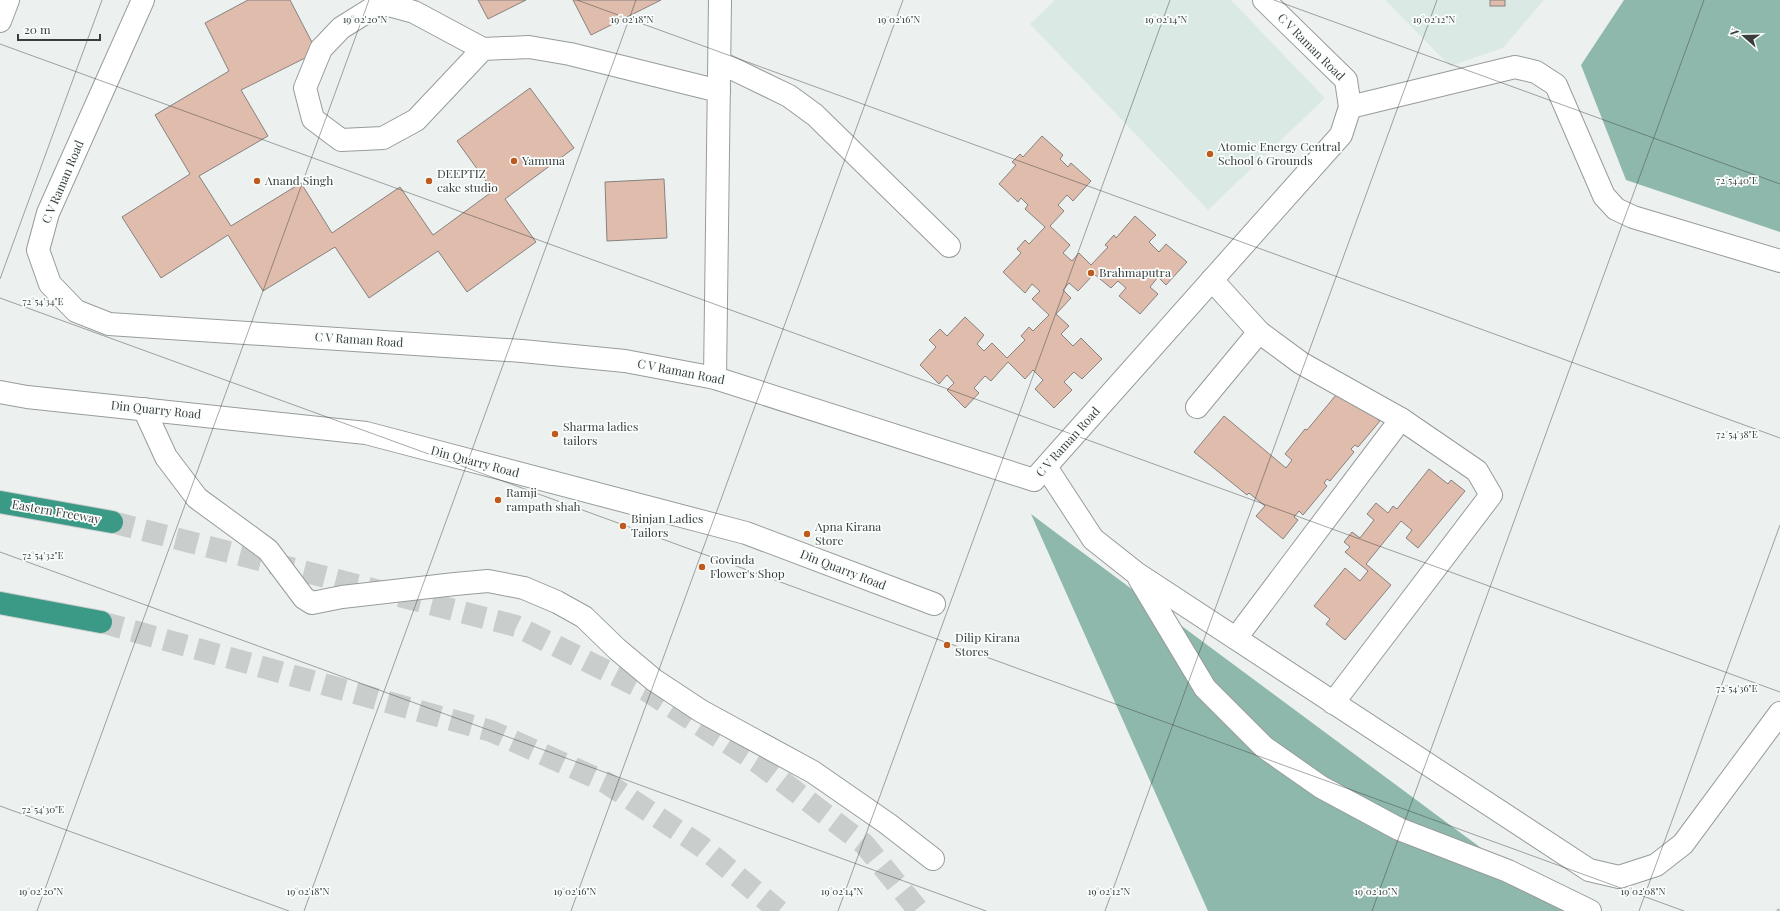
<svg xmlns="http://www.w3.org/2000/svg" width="1780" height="911" font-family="'Playfair Display',serif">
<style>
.built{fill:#dbe9e5}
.forest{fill:#8fb8ad}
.building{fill:#dfbcab;stroke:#868280}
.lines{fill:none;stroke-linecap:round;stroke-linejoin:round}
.highway-tunnel{stroke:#c9cdcc;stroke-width:22;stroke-dasharray:22 11;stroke-linecap:butt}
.minor-casing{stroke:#979c9a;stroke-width:24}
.highway-casing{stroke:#cccdcd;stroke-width:24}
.path{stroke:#b4b8b8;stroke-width:2.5;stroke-dasharray:3 2;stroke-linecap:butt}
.minor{stroke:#fff;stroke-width:22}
.highway{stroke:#3a9a86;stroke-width:22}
.ticks{fill:none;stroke:#3b3d3d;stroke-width:1;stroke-opacity:0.45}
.poi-dot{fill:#bd5b1f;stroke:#fafffd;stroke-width:1.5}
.labels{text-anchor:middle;stroke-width:3.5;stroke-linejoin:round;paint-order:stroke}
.street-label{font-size:12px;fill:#3b3d3d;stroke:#fafffd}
.poi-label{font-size:12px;fill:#3b3d3d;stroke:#fafffd;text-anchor:start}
.ticks-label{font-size:10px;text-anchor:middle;fill:#3b3d3d;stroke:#fafffd;stroke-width:3.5;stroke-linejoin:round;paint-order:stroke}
</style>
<rect width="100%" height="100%" fill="#ecf1f0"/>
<g class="built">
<path d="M1055 0H1231L1325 98 1208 210 1030 24Z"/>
<path d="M1385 0H1544L1503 48 1450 66Z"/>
</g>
<g class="forest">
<path d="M1624 0H1780V232L1626 180 1581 65Z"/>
<path d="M1031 514 1063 538 1566 911H1208Z"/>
</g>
<g class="building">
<path d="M248 0H290L317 52 241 90 268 136 199 176 231 226 301 183 332 233 400 187 433 235 493 191 457 141 530 88 574 148 505 199 536 242 467 292 438 251 369 298 335 247 263 291 228 235 161 278 122 217 190 174 155 115 229 71 205 23Z"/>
<path d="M478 0H526L488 19Z"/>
<path d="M573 0H661L591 35Z"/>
<rect x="1490" y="0" width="15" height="6"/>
<path d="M1042 136 1063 155 1060 159 1068 167 1071 163 1091 181 1073 201 1067 195 1058 205 1064 211 1050 226 1070 245 1063 253 1072 261 1079 253 1091 265 1108 247 1105 245 1114 235 1116 238 1135 216 1156 235 1149 242 1159 252 1166 244 1187 262 1166 285 1158 277 1150 287 1158 294 1140 314 1119 296 1126 288 1118 281 1111 288 1094 274 1078 291 1069 283 1063 290 1071 298 1056 314 1069 326 1061 334 1073 346 1081 338 1102 359 1082 379 1074 372 1064 382 1072 390 1054 408 1035 389 1043 380 1033 370 1025 379 1008 362 991 381 985 376 974 388 979 393 965 408 947 390 954 383 947 375 939 384 920 365 936 347 929 340 940 329 947 336 965 317 984 335 977 344 984 351 992 343 1007 358 1025 340 1021 336 1029 327 1033 331 1049 315 1032 299 1040 291 1032 284 1025 293 1003 272 1021 253 1017 249 1025 240 1029 244 1045 227 1025 209 1028 205 1021 198 1018 202 999 184 1016 165 1012 162 1020 154 1023 157Z"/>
<path d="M664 179 667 238 607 241 605 182Z"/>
<path d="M1341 389 1380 421 1358 447 1355 445 1351 449 1354 452 1330 481 1327 479 1324 483 1327 486 1303 515 1299 511 1294 517 1298 520 1283 539 1256 516 1265 506 1249 493 1247 495 1194 452 1224 416 1286 468 1292 460 1285 454 1305 429 1307 430Z"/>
<path d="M1429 469 1448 484 1451 480 1465 491 1418 548 1406 538 1412 530 1401 521 1366 564 1391 585 1345 640 1326 624 1330 619 1314 606 1345 568 1360 581 1368 571 1345 552 1350 547 1344 542 1352 532 1360 538 1374 520 1367 514 1376 503 1388 513 1393 506 1397 509Z"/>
</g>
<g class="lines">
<g class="highway-tunnel">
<path d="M112 522 516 626 647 691 757 762 864 844 919 911"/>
<path d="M101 622 491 731 605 782 701 846 779 911"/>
</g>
<defs>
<g id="minor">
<path d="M143 0 48 213 38 250 50 284 76 311 109 324 522 351 625 361 715 378 1034 480 1341 135 1350 107 1346 80 1264 0"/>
<path d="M0 21 8 0"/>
<path d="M483 49 414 12 381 3 341 28 321 49 305 88 313 119 341 140 383 138 416 120 483 49 529 47 570 54 719 91"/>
<path d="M721 63 789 96 815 115 949 246"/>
<path d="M1350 107 1515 67 1536 72 1556 85 1604 196 1616 209 1633 217 1780 261"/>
<path d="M1212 280 1259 332 1301 363 1401 419 1477 471 1491 495 1333 703"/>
<path d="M715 378 720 0"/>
<path d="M0 392 27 397 366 433 746 533 934 604"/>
<path d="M1197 407 1259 332"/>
<path d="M144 409 166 457 197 498 268 550 304 598 312 603 342 597 455 584 488 581 524 588 557 602 584 617 617 649 654 680 701 711 813 772 888 824 933 859"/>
<path d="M1046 467 1093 539 1136 573 1589 870 1619 877 1656 865 1683 844 1780 713"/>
<path d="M1139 578 1205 688 1264 747 1321 787 1399 829 1508 871 1590 911"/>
<path d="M1236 638 1401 419"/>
</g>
<g id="highway">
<path d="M0 502 112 522"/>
<path d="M0 603 101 622"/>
</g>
</defs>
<use href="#minor" class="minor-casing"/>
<use href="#highway" class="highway-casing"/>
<path class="path" d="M1777 911 1780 909"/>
<use href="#minor" class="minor"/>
<use href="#highway" class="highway"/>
</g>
<path class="ticks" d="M577 0 1780 438M1274 0 1780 184M0 44 1780 692M0 279 102 0M0 298 1684 911M0 552 986 911M0 806 289 911M37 911 369 0M304 911 636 0M571 911 903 0M838 911 1170 0M1105 911 1437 0M1372 911 1704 0M1639 911 1780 525"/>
<g class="poi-dot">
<circle cx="1210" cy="154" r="4"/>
<circle cx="514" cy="161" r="4"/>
<circle cx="257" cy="181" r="4"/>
<circle cx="429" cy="181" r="4"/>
<circle cx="1091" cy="273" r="4"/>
<circle cx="555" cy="434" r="4"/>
<circle cx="498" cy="500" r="4"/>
<circle cx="623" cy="526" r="4"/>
<circle cx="807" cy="534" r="4"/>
<circle cx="702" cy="567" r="4"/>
<circle cx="947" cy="645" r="4"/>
</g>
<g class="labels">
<g class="street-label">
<text transform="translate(1311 47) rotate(45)" y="4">C V Raman Road</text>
<text transform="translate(63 182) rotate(-67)" y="4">C V Raman Road</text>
<text transform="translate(359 340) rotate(4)" y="4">C V Raman Road</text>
<text transform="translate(681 372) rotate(11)" y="4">C V Raman Road</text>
<text transform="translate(156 410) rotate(6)" y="4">Din Quarry Road</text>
<text transform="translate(1068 442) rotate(-48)" y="4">C V Raman Road</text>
<text transform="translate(475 462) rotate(15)" y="4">Din Quarry Road</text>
<text transform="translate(56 512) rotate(10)" y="4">Eastern Freeway</text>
<text transform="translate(843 570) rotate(21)" y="4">Din Quarry Road</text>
</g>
<g class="poi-label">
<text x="1218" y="151">Atomic Energy Central<tspan x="1218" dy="14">School 6 Grounds</tspan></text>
<text x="522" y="165">Yamuna</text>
<text x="437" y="178">DEEPTIZ<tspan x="437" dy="14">cake studio</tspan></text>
<text x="265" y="185">Anand Singh</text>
<text x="1099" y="277">Brahmaputra</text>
<text x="563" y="431">Sharma ladies<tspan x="563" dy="14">tailors</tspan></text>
<text x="506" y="497">Ramji<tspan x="506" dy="14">rampath shah</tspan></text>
<text x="631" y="523">Binjan Ladies<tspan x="631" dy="14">Tailors</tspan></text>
<text x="815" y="531">Apna Kirana<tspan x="815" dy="14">Store</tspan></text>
<text x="710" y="564">Govinda<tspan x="710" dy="14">Flower's Shop</tspan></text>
<text x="955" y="642">Dilip Kirana<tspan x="955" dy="14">Stores</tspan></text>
</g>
</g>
<g class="ticks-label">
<text x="365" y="23">19°02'20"N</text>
<text x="632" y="23">19°02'18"N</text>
<text x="899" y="23">19°02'16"N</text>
<text x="1166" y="23">19°02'14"N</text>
<text x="1434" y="23">19°02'12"N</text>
<text x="1737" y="184">72°54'40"E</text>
<text x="43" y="305">72°54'34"E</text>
<text x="1737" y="438">72°54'38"E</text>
<text x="43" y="559">72°54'32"E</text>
<text x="1737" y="692">72°54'36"E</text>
<text x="43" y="813">72°54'30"E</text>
<text x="41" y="895">19°02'20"N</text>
<text x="308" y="895">19°02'18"N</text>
<text x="575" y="895">19°02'16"N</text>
<text x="842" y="895">19°02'14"N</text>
<text x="1109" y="895">19°02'12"N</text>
<text x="1376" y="895">19°02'10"N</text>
<text x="1643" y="895">19°02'08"N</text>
</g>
<g transform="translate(1744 36) rotate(290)" stroke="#fafffd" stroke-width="3" paint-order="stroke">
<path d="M0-3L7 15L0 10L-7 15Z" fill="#3b3d3d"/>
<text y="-6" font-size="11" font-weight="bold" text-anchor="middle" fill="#3b3d3d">N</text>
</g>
<path d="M18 34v6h82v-6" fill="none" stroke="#3b3d3d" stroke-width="2"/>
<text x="24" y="34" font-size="12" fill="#3b3d3d" stroke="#fafffd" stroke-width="3" paint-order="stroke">20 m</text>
</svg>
